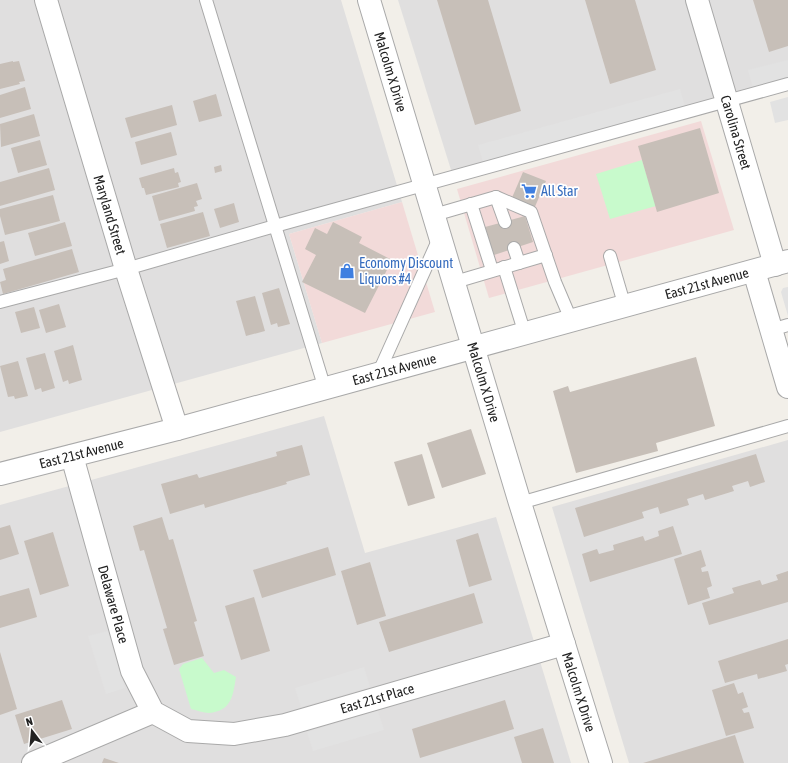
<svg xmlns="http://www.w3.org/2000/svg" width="788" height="763" font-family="'Asap Condensed',sans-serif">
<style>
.residential{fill:#e0dfdf}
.commercial{fill:#f2dad9}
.park{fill:#c8facc}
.parking{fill:#e2e2e2}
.building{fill:#c7bfb8}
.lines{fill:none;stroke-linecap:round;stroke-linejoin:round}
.service-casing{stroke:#a9a9a9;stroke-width:14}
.minor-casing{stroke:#a9a9a9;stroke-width:24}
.tertiary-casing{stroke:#a9a9a9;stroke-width:24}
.service{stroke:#fff;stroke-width:12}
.minor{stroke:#fff;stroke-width:22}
.tertiary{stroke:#fff;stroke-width:22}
.labels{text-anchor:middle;stroke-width:3.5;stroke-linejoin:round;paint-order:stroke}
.street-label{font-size:14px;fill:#222;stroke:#fff}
.shop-label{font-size:14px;fill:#366cbe;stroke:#fff;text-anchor:start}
</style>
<rect width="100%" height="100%" fill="#f2efe9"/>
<g class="residential">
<path d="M0 0H341L402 202 289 234 322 343 0 432Z"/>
<path d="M398 0H788V81L452 173Z"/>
<path d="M324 416 365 553 496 517 571 763H0V505Z"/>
<path d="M788 440V763H629L552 507Z"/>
</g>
<g class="commercial">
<path d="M701 121 734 230 489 298 457 189Z"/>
<path d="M402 202 435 312 322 343 289 234Z"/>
</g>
<g class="park">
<path d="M642 160 656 206 610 219 596 174Z"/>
<path d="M202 658 214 673 224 670 236 677C233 695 232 711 209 713 204 713 196 710 191 709L179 669 183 664Z"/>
</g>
<g class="parking">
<path d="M788 60V81L754 91 748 70Z"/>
<path d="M680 89 685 107 484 165 478 145Z"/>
<path d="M788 97V120L775 123 770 102Z"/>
<path d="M788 287V316L781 292 783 288Z"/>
<path d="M108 631 125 688 106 694 88 636Z"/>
<path d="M364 667 370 687 301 707 295 688Z"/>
<path d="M378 711 384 730 313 751 307 732Z"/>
</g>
<g class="building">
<path d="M437 0H488L521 111 475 125Z"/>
<path d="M585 0H635L656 70 610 84Z"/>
<path d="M753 0H788V46L769 52Z"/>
<path d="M13 61V62L19 61 25 81 19 82 20 84 0 89V64Z"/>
<path d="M25 87 31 109 0 118V95Z"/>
<path d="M216 94 222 116 199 122 193 101Z"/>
<path d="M172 105 177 125 131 138 125 118Z"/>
<path d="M34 114 40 136 1 147 0 124Z"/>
<path d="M700 128 719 193 657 212 638 146Z"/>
<path d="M171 132 177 155 141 165 135 142Z"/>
<path d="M40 140 47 165 18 173 11 148Z"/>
<path d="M221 165 222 171 215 173 214 167Z"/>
<path d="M49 168 55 190 0 206V182Z"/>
<path d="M174 168 175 173 178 172 181 182 178 183 179 187 146 195 144 188H142L139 178Z"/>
<path d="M523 172 546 181 534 209 511 200Z"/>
<path d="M197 183 202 199 196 201 198 206 194 207 195 211 159 221 152 196Z"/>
<path d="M53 195 60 221 5 235 0 216V209Z"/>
<path d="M234 203 239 222 220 228 214 209Z"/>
<path d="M203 212 210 236 167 248 160 224Z"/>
<path d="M525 216 533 242 494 255 485 227Z"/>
<path d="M65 222 72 246 35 256 28 233Z"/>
<path d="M333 222 362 237 359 243 392 260 365 313 302 282 316 255 305 249 315 228 327 234Z"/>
<path d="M4 241 9 261 0 264V242Z"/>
<path d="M72 249 79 272 3 294 0 282 6 280 3 269Z"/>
<path d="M279 288 290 324 278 327 277 323 271 325 262 293Z"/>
<path d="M255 296 265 331 246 336 236 301Z"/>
<path d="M59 304 66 327 46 333 39 310Z"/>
<path d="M34 307 40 328 21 333 15 312Z"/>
<path d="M73 345 82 380 69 384 68 380 63 382 54 351Z"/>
<path d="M45 353 55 388 42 392 41 388 35 390 26 358Z"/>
<path d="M696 357 715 426 656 443 658 451 576 473 553 391 568 386 570 392Z"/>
<path d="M18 361 28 396 15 399 14 396 8 397 0 366Z"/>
<path d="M471 429 486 474 442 488 427 443Z"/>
<path d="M302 445 310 475 286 482 287 484 205 508 204 504 170 514 161 484 197 474 199 478 277 456 276 452Z"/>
<path d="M422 454 435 498 408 506 394 462Z"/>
<path d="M756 454 765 482 750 487 748 481 732 486 734 491 705 500 703 494 687 499 689 505 660 514 658 507 642 512 644 518 584 537 575 508Z"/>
<path d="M162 517 169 540 173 539 197 621 194 622 204 656 174 665 163 629 167 628 144 550 140 551 133 526Z"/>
<path d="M10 525 19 554 0 560V528Z"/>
<path d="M673 526 682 554 590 582 582 554 597 549 599 554 614 550 613 545 643 536 645 541 659 536 658 531Z"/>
<path d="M53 532 69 586 40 595 24 541Z"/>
<path d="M478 533 492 580 469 587 456 540Z"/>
<path d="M328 547 336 575 262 598 253 570Z"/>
<path d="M701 550 706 566 701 568 702 572 708 571 712 586 707 588 710 598 688 605 674 559Z"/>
<path d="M370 562 386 616 357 625 341 571Z"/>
<path d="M788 571V602L709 625 702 603 734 593 732 588 760 580 762 585 778 580 776 575Z"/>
<path d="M29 588 37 617 0 628V596Z"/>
<path d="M474 593 483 623 389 652 379 622Z"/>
<path d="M254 597 270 651 241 660 225 606Z"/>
<path d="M788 639V664L785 665 787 671 758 679 757 674 725 683 718 661Z"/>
<path d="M0 652 17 709 0 715Z"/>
<path d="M734 683 738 694 743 692 748 707 742 709 744 713 749 712 754 728 726 736 712 690Z"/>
<path d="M62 700 72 729 24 744 15 715Z"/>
<path d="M505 700 514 729 420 758 412 729Z"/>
<path d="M543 728 554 763H522L514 737Z"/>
<path d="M735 735 744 763H643Z"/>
<path d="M104 758 119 763H102Z"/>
</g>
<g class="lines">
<defs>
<g id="service">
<path d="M206 0 325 389"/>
<path d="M496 197 505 222"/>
<path d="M471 204 492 270"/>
<path d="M434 215 496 197 531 212 555 282 572 322"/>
<path d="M514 248 519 263"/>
<path d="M610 256 625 307"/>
<path d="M504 267 525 334"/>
<path d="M455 282 546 255"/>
<path d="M0 302 126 269 275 226 788 84"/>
<path d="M771 330 788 325"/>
<path d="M378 374 440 236"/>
<path d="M520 503 788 426"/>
</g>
<g id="minor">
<path id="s1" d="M46 0 126 269 177 429"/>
<path id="s2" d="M697 0 775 265"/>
<path d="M754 271 788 387"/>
<path id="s3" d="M72 456 132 671 153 712 188 731 234 734 285 725 564 644"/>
<path d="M33 763 153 712"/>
</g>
<g id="tertiary">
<path id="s4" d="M369 0 520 503 601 763"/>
<path id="s5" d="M0 474 177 429 788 261"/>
</g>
</defs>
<use href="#service" class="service-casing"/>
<use href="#minor" class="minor-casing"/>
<use href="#tertiary" class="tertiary-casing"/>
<use href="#service" class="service"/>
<use href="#minor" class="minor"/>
<use href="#tertiary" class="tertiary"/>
</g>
<defs>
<symbol id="supermarket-bare" viewBox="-9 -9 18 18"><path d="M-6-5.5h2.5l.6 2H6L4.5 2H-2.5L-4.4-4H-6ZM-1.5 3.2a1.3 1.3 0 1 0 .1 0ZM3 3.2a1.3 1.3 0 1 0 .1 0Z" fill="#3f7fe0" stroke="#fff" stroke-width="2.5" paint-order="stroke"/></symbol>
<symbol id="shop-bare" viewBox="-9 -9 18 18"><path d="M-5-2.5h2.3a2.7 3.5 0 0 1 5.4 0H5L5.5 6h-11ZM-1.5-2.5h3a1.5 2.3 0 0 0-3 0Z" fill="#3f7fe0" stroke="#fff" stroke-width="2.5" paint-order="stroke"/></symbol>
</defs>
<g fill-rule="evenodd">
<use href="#supermarket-bare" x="518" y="180" width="22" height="22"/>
<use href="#shop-bare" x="336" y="260" width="22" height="22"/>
</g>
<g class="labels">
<g class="street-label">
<text dy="5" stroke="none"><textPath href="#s4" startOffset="75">Malcolm X Drive</textPath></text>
<text dy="5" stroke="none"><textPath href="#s2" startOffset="138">Carolina Street</textPath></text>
<text dy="5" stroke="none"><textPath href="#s1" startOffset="224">Maryland Street</textPath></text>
<text dy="5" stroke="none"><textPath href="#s5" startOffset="732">East 21st Avenue</textPath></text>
<text dy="5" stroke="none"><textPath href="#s5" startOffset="408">East 21st Avenue</textPath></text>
<text dy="5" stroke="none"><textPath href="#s4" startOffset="399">Malcolm X Drive</textPath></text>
<text dy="5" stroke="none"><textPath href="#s5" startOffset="84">East 21st Avenue</textPath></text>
<text dy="5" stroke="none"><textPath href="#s3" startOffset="154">Delaware Place</textPath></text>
<text dy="5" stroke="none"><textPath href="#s4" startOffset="723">Malcolm X Drive</textPath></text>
<text dy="5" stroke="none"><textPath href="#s3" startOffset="503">East 21st Place</textPath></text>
</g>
<g class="shop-label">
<text x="541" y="196">All Star</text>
<text x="359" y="268">Economy Discount<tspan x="359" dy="16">Liquors #4</tspan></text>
</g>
</g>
<g transform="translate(32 731) rotate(344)" stroke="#ffffff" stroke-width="3" paint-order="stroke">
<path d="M0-3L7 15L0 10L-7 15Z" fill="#222222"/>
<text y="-6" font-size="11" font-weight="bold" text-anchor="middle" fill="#222222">N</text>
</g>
</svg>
